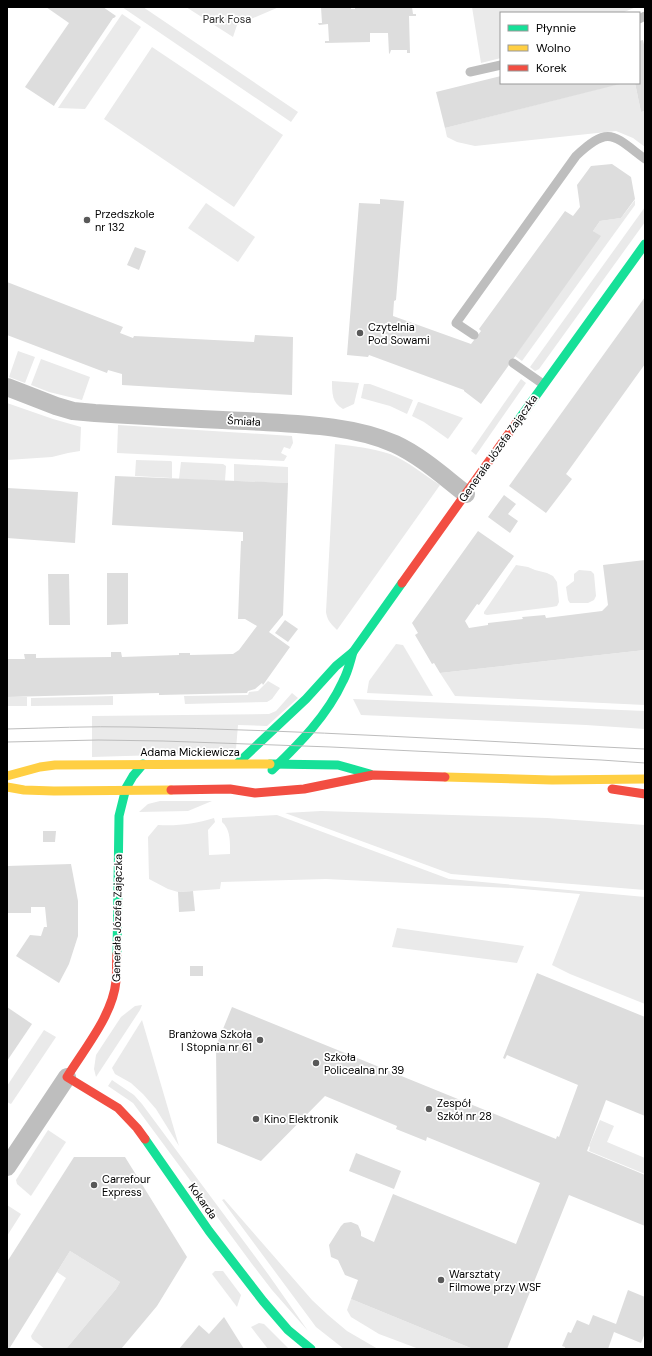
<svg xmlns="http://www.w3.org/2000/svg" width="652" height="1356" font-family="'DM Sans',sans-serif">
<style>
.green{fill:#eaeaea}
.building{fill:#ddd}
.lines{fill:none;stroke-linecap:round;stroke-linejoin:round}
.lane{stroke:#bebebe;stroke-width:9}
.street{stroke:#bebebe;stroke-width:18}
.fast{stroke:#16e098;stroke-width:9}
.slow{stroke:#ffcf43;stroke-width:9}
.jam{stroke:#f24e42;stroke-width:9}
.tram{stroke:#bdbdbd;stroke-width:1}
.poi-dot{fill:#595959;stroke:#fff;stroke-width:1.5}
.labels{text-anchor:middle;stroke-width:3.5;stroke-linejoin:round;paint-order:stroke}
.park-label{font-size:11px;fill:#303030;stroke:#fff}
.poi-label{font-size:11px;fill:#000;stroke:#fff;text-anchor:start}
.street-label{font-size:11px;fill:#000;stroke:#fff}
</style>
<rect width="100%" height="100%" fill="#fff"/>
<g class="green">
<path d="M122 7H143L298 112 291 122Z"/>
<path d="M186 7H279L237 25 233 37Z"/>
<path d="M472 7H636L622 13H501V58L481 63Z"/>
<path d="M122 14 141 27 85 109 58 108Z"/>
<path d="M152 47 283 135 234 207 104 119Z"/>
<path d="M622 83H635L641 112 645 111V147L633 138 616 131 475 146 457 142 447 137 445 128Z"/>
<path d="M635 200V205L522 361 515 356 600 236 593 231 600 221 621 218Z"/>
<path d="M206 203 255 237 238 262 188 228Z"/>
<path d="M645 207V222L539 369 535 371 530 367Z"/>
<path d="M18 351 35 357 25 383 9 377Z"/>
<path d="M41 359 90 377 82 400 49 392 31 385Z"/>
<path d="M521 379 526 383 476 455 471 451Z"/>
<path d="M332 381 359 383 354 404 343 409C332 403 332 393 332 381Z"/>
<path d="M364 384H370L413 400 407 414 390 406 361 398Z"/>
<path d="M418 402H419L463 418 448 439 424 422 412 416Z"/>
<path d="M7 403 53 419 81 427 80 451 68 453 52 457 7 460Z"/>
<path d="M118 425 292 436 293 443 290 449 284 447 281 453 287 456 284 461 117 453Z"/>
<path d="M335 444C353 446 372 448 390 454 408 461 424 475 440 485L337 630C331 624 327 620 326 612Z"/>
<path d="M136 460 171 461 172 462V478L135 476Z"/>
<path d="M181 462 223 464 226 466 225 481 179 479Z"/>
<path d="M234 464 288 467V483L234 481Z"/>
<path d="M516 565 528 567 535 570 547 573 553 576 557 582 559 602 557 606 552 607 487 615 484 614V612Z"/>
<path d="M579 570 591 571 594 574 596 596 594 600 588 603H570L568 600 566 587 574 581V574Z"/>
<path d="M396 644 403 645 433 696 367 693 369 681Z"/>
<path d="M645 650V705L455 696 440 673Z"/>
<path d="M268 681 280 688 272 699 267 702 185 704 184 696 248 695 249 692 258 691Z"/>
<path d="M292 693 298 698 267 726 238 725 236 749H238L234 752 226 753 92 757V716L269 714 276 711Z"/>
<path d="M113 696V705L31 706V698Z"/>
<rect x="7" y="697" width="20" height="9"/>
<path d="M353 699 645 711V729L586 725 361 715Z"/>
<path d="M160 801H212L188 811 139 812 148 804Z"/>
<path d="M321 811 547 818 645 825V890L451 874 285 813Z"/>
<path d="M277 815 449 879 645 897V1004L570 974 552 965 580 894 511 888 326 879 221 882 220 889 178 892 168 889 149 879 148 837 158 825C178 826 195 824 214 818L215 822 208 830 209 855 230 854C230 843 231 830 222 822V818Z"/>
<path d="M397 928 524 946 517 963 392 947Z"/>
<path d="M142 1005 140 1010 96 1077 94 1069 96 1055 121 1017 135 1006Z"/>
<path d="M142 1020 179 1146 156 1109 143 1094 131 1083 115 1074 112 1068Z"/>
<path d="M44 1030 56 1037 11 1104 7 1102V1086Z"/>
<path d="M112 1080 134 1095 142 1104 268 1274 308 1331 272 1290 252 1264 133 1103 108 1086Z"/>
<path d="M600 1120 614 1126 607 1142 645 1158V1174L589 1151 590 1147 589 1146Z"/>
<path d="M48 1130 66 1142 31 1196 17 1184 16 1180Z"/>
<path d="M224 1199 312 1300 328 1315 347 1331 378 1349H344L316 1327 222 1200Z"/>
<path d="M7 1205 21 1214 7 1236Z"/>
<path d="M70 1251 120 1282 116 1289 66 1349H45L32 1339 31 1336 66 1278 57 1272Z"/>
<path d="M215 1271H223L241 1295 237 1307 212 1274Z"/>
<path d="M351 1299 473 1349H419L379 1334 351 1317 347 1310Z"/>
<path d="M259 1323 264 1324 289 1349H268L251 1327Z"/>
</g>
<g class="building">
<path d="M46 7H103L116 16 114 18H113L55 104 54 106 25 87 69 23Z"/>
<path d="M321 7H351V9H355V7H412L413 14H416V16H409L410 53H407V50H391L390 53 389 54 388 33H370V42L325 43V41H329L328 24 319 25 318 23H322Z"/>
<path d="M643 40 645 49V111L641 112 635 83H639V41Z"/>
<path d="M501 76V83L620 84 445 128 436 92Z"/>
<path d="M612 164 631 177 635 199 621 218 600 221 593 231 601 236 481 404 464 391V390L369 355 368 357 347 355 359 203 380 204V199L404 201 396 300 394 301 393 316 471 344 481 331 479 329 565 211 573 216 580 207 577 185 591 166Z"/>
<path d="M135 247 146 251 139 270 127 265Z"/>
<path d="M7 282 123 327 120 333 133 338 134 336 254 342 255 335 293 337 292 395 122 385V374L108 370 107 373 7 335Z"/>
<path d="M645 297V364L566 474 572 479 546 513 509 486Z"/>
<path d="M115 476 288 483 283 615 269 632 290 647 263 685 262 683 255 689 248 691 247 693 159 695V693L7 697V659H25L24 654H36V658L111 657V652H121L122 657 179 655V653H190V655L233 654 239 650 257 626 245 619H238L241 541H243V532L112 525Z"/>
<path d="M7 488 78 492 75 543 7 538Z"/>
<path d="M504 495 516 504 508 514 518 521 510 533 488 517Z"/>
<path d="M478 531 514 556 479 605 477 604 465 621 469 628 488 625V623L523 619 522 617 545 615 546 618 602 611 608 605 603 565 645 560V650L440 673 434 663 432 664 415 635 418 633 412 623Z"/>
<path d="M107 573H128V624L107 625Z"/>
<path d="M48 574H69L70 625H49Z"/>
<path d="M285 620 298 629 288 642 275 633Z"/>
<path d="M43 831H56L55 842H43Z"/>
<path d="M71 864 78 901V936L69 964 59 983 16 956 30 935 41 936 44 927H47L45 907H31V913H7V866Z"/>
<path d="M193 891 195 911 179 912 178 892Z"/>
<rect x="190" y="966" width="13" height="10"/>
<path d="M537 973 645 1017V1116L606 1100 587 1151 645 1175V1226L569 1195 507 1349H473L351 1299 358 1280 345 1275 338 1260 331 1257 329 1245 341 1226 344 1223 351 1222 358 1225 361 1232V1236L374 1242 393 1194 516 1244 540 1183 427 1137 426 1141 396 1129 397 1126 325 1096 261 1161 217 1143 216 1046 232 1007 556 1139 557 1136 559 1137 578 1085 507 1055 505 1059 503 1058Z"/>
<path d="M7 1007 32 1024 7 1061Z"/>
<path d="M356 1153 401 1171 394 1189 349 1171Z"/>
<path d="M74 1157H125L187 1257 157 1306 121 1349H66L116 1289 120 1282 70 1251 9 1349H7V1262Z"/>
<path d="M628 1290 645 1297V1333L641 1343 614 1332 608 1349H565V1347L562 1346 568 1332 571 1333 577 1320 589 1325 593 1315 616 1324Z"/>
<path d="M224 1317 244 1349H179L199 1325 209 1334Z"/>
</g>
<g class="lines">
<g class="lane">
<path d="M639 19 645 16"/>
<path d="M470 72 501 65"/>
<path d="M474 335 456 323 576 156C609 125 613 135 645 159"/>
<path d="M513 363 543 384"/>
</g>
<g class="street">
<path d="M7 387 56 406 73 411 95 413C145 416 195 419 246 421 293 424 351 424 395 444 421 456 444 477 466 494"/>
<path d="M7 1167 67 1077"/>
</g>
<g class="fast">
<path d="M517 422 645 244"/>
<path d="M238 763 306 699 336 666 353 652 402 583"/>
<path d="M270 764 338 765 370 774"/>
<path d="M272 770C299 744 327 716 343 681 348 672 350 662 353 652"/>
<path d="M117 954 119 816 126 788 133 776 143 764"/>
<path d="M145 1139 209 1231 263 1301 288 1330 311 1349"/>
</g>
<g class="slow">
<path d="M7 776 40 767 55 765 270 764"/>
<path d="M445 777 552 780 645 779"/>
<path d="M7 787 24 790 54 791 171 790"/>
</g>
<g class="jam">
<path d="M402 583 517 422"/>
<path d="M612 789 645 794"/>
<path d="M171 790 230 789 255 793 304 789 373 775 445 777"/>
<path d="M117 954C116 963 117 972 116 981 113 1015 84 1049 67 1077L118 1108 137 1128 145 1139"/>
</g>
<g class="tram">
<path d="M7 729C49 728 90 726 132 727 303 730 474 741 645 749"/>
<path d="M7 742 98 740 163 741 331 747 601 760 645 763"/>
</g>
</g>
<g class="poi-dot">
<circle cx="87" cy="220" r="4"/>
<circle cx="360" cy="333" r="4"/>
<circle cx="260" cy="1040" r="4"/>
<circle cx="316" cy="1063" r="4"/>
<circle cx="429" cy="1109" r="4"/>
<circle cx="256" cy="1119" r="4"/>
<circle cx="94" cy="1185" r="4"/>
<circle cx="441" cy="1280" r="4"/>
</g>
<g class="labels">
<g class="park-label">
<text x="227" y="23">Park Fosa</text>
</g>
<g class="poi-label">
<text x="95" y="218">Przedszkole<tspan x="95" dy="13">nr 132</tspan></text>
<text x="368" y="331">Czytelnia<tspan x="368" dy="13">Pod Sowami</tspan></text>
<text x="252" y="1038" text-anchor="end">Branżowa Szkoła<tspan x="252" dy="13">I Stopnia nr 61</tspan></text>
<text x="324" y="1061">Szkoła<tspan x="324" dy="13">Policealna nr 39</tspan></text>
<text x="437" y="1107">Zespół<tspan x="437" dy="13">Szkół nr 28</tspan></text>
<text x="264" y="1123">Kino Elektronik</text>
<text x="102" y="1183">Carrefour<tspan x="102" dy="13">Express</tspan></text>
<text x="449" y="1278">Warsztaty<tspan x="449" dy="13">Filmowe przy WSF</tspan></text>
</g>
<g class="street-label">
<text transform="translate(244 421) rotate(3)" y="4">Śmiała</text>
<text transform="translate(498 448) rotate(-55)" y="4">Generała Józefa Zajączka</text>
<text x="190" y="756">Adama Mickiewicza</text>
<text transform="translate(117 918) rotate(-89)" y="4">Generała Józefa Zajączka</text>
<text transform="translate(203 1201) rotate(55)" y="4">Kokarda</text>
</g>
</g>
<rect width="652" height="1356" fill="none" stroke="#000000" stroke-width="16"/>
<rect x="500" y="12" width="140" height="72" fill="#ffffff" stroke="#999999"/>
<rect x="508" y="25" width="20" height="6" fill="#16e098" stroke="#999999"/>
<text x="536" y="32" font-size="12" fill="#000000">Płynnie</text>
<rect x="508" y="45" width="20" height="6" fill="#ffcf43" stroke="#999999"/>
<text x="536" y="52" font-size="12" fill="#000000">Wolno</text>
<rect x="508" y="65" width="20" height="6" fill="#f24e42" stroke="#999999"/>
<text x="536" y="72" font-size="12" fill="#000000">Korek</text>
</svg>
